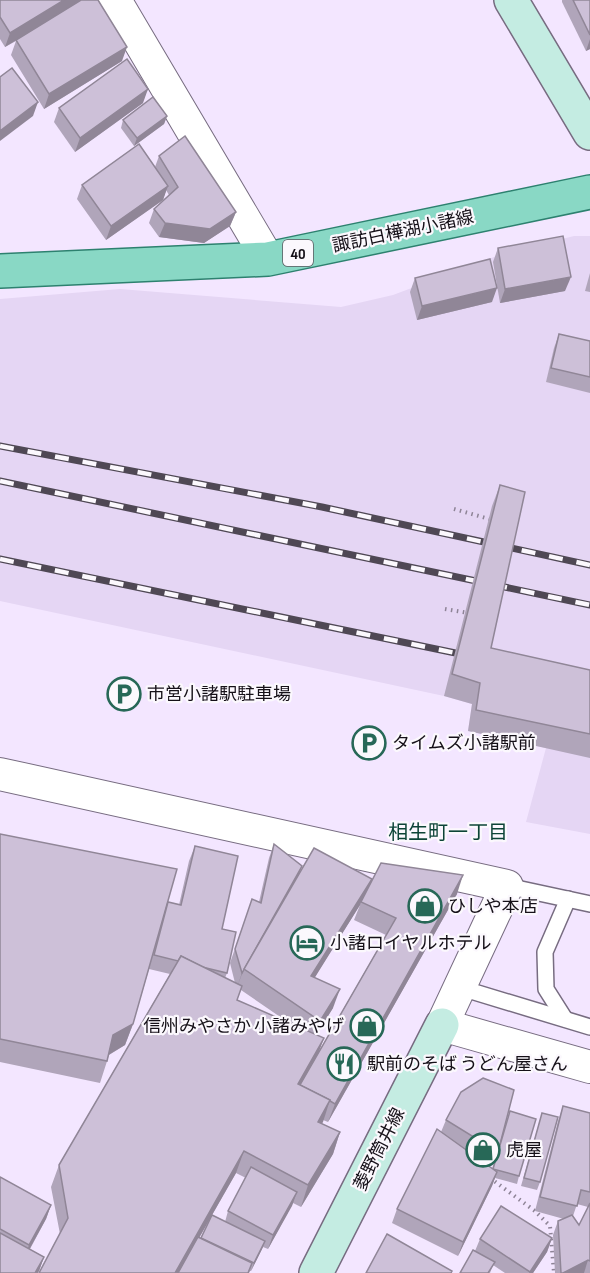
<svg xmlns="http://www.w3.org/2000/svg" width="590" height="1273" font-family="'Sofia Sans Condensed','Noto Sans JP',sans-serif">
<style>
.built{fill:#e5d6f4}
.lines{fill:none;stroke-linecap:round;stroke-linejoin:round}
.service-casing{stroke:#776c81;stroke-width:18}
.minor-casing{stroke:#776c81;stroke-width:34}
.secondary-casing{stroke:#776c81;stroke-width:36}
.primary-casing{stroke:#2d816f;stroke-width:36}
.path{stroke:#8e8496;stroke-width:4;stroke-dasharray:1.5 4.5;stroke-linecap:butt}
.service{stroke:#fff;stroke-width:15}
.minor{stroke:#fff;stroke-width:32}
.secondary{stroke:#c4ece2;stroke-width:33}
.primary{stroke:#89d8c5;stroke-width:33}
.rail-casing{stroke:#4f4854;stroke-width:7}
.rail{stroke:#fbf8fd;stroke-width:4.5;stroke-dasharray:14;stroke-linecap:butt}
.wall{fill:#b0a5ba;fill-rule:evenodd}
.shaded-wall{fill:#908697}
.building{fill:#cdc0d8;stroke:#908697;stroke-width:1.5}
.labels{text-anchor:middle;stroke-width:4.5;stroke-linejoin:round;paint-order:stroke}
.shield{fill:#fbf8fd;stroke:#5a565d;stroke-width:1.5}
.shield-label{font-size:16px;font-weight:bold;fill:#151018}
.street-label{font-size:18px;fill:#151018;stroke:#fbf8fd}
.poi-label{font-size:18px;fill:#151018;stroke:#fbf8fd;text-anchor:start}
.neighbourhood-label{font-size:20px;fill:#0d4437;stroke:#fbf8fd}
</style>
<rect width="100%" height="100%" fill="#f3e6ff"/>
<path class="built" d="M574 236H590V834L526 822 546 748 468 731 472 704 444 696 0 601V299L120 289 341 307 393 295 502 254Z"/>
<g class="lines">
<defs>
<g id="service">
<path d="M507 886 590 904"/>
<path d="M471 991 590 1027"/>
<path d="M565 1019 546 989 545 952 568 899"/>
</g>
<g id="minor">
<path d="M115 0 268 259"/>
<path d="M0 774 507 886 442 1025 590 1067"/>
</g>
<g id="secondary">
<path d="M511 0 590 133"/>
<path d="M316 1273 442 1025"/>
</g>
<path id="primary" d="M0 271 268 259 590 192"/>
</defs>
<use href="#service" class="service-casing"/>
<use href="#minor" class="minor-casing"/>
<use href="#secondary" class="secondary-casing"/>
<use href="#primary" class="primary-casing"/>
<g class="path">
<path d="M454 509 493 520"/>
<path d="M445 609 468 613"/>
<path d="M490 1178 535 1211 550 1226 554 1273"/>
</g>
<use href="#service" class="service"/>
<use href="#minor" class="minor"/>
<use href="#secondary" class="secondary"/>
<use href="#primary" class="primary"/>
<defs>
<g id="rail">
<path d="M0 446 322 507 590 565"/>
<path d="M0 481 590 605"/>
<path d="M0 559 470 656"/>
</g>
</defs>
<use href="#rail" class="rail-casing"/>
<use href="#rail" class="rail"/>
</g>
<g class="wall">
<path d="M0 0 122 61 44 109 11 55 16 41 5 47 0 39Z"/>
<path d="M562 0H590V49L586 51 562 2Z"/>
<path d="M143 103 75 152 54 122 59 108Z"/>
<path d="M167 116 164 124 134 146 121 128 123 120Z"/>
<path d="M159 156 236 212 230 226 204 243 159 237 149 223 154 209 169 195 166 190 163 200 106 240 77 199 82 185 155 167Z"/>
<path d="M498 248 565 291 500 303 493 262Z"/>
<path d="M590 273V292L585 291Z"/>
<path d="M415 278 492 302 417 320 410 292Z"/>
<path d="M559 334 590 341V393L546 382 554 348Z"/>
<path d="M500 485 491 648 590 670V758L468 731 472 704 444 696 492 506Z"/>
<path d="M0 834 168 902 179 905 189 861 195 846 222 929 227 973 225 978 235 983 230 963 252 899 259 902 269 858 274 844 302 866 298 875 368 889 457 894 328 1122 323 1120 321 1124 340 1132 333 1154 301 1207 293 1203 268 1249 263 1247 251 1271H250L249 1273H39L60 1234 51 1187 59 1165 170 974 149 969 133 1024 125 1045 109 1055 100 1083 0 1062ZM360 905 354 920 386 935 318 1053 316 1035 333 1008 314 978ZM241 990 289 1023 237 1000ZM236 1173 246 1178 228 1211 225 1222 212 1215ZM210 1219 201 1238H199Z"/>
<path d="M563 1106 590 1113V1273H555L553 1235 558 1221 564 1219 535 1211 558 1121ZM577 1204 588 1207 579 1225 573 1216Z"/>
<path d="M510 1111 519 1176 517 1184 495 1178 492 1186 458 1256 392 1223 397 1209 441 1132 446 1120 499 1147ZM463 1148 492 1166 497 1153 492 1169Z"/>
<path d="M542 1113 540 1182 537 1190 521 1186Z"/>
<path d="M0 1177 51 1205 46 1219 30 1249 44 1257 39 1271 0 1273Z"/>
<path d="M552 1238 547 1252 533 1273H505L493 1265 490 1273H460L475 1251 480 1239Z"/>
</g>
<g class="shaded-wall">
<path d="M64 0H82L5 47 10 33Z"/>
<path d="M590 39V49L586 51Z"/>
<path d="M127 47 122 61 44 109 49 94Z"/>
<path d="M148 89 143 103 75 152 80 138Z"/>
<path d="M38 102 33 116 0 141V131Z"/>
<path d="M167 116 164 124 134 146 137 138Z"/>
<path d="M168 186 163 200 106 240 111 226Z"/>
<path d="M236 212 230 226 204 243 159 237 165 223Z"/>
<path d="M571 277 565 291 500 303 505 289Z"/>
<path d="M497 288 492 302 417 320 422 306Z"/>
<path d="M302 866 297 880 244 969 237 987 242 973Z"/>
<path d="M463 875 457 894 328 1122 335 1104Z"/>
<path d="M372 879 365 898 361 902 360 905 304 995 311 976Z"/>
<path d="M340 989 333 1008 313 1040 320 1021Z"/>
<path d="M133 1024 125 1045 105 1057 113 1035Z"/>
<path d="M324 1038 316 1060 301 1086 298 1084Z"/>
<path d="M330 1100 323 1122 311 1144 318 1122Z"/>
<path d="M340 1132 333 1154 301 1207 308 1185Z"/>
<path d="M244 1151 236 1173 179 1273H175Z"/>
<path d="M497 1172 492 1186 458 1256 463 1242Z"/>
<path d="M297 1192 292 1206 268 1249 273 1235Z"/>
<path d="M51 1205 46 1219 24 1259 29 1245Z"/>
<path d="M552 1238 547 1252 533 1273H529Z"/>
<path d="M265 1241 262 1249 251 1271 254 1263Z"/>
<path d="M44 1257 39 1271 38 1273H35Z"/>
<path d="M588 1260 584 1273H563Z"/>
</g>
<g class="building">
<path d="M0 0H64L10 33 0 17Z"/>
<path d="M81 0H98L127 47 49 94 16 40Z"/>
<path d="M573 0H590V35Z"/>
<path d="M127 59 148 89 80 138 59 108Z"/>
<path d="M12 68 38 102 0 131V77Z"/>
<path d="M153 97 167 116 137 138 123 120Z"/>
<path d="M185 136 236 212 210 229 165 223 154 209 178 187 159 156Z"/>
<path d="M139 144 168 186 111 226 82 185Z"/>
<path d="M563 236 571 277 505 289 498 248Z"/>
<path d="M490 259 497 288 422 306 415 278Z"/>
<path d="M559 334 590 341V377L551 368Z"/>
<path d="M500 485 525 492 491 648 590 670V734L476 710 480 683 452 674Z"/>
<path d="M0 834 177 869 133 1024 113 1035 107 1061 0 1039Z"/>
<path d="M274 844 302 866 242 973 235 949 252 899 261 903Z"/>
<path d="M195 846 238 856 222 929 236 932 227 973 202 967 181 956 178 961 154 955 168 902 181 905Z"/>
<path d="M314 848 372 879 311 976 340 989 320 1021 244 969Z"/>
<path d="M381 863 463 875 335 1104 330 1101V1100L300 1085 396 918 361 902Z"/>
<path d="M181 956 242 986 237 1000 324 1038 298 1084 330 1100 318 1122 340 1132 308 1185 244 1151 175 1273H39L68 1218 59 1165Z"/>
<path d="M483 1078 514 1090 498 1152 446 1120 461 1092Z"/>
<path d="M563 1106 590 1113V1192L581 1190 577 1206 540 1197Z"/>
<path d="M510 1111 536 1119 519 1176 493 1169Z"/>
<path d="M542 1113 558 1117 540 1182 524 1178Z"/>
<path d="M437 1129 497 1172 463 1242 397 1209Z"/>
<path d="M251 1167 297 1192 273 1235 228 1211Z"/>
<path d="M0 1177 51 1205 29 1245 0 1229Z"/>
<path d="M590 1203V1261L588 1260 563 1273H561L558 1221 572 1215 579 1225Z"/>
<path d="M501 1206 552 1238 530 1272 480 1239Z"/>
<path d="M212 1215 265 1241 254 1263 201 1238Z"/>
<path d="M0 1233 44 1257 35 1273H0Z"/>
<path d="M387 1234 452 1271 451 1273H366Z"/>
<path d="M198 1237 252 1263 248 1273H178Z"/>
<path d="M473 1250 495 1262 488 1273H460Z"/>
</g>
<defs>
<symbol id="parking-ring" viewBox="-11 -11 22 22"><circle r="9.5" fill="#fbf8fd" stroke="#276857" stroke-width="1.5"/><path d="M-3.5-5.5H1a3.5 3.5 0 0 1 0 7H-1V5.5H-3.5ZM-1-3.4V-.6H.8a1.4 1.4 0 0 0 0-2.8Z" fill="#276857"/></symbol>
<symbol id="shop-ring" viewBox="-11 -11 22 22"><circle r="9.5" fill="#fbf8fd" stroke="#276857" stroke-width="1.5"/><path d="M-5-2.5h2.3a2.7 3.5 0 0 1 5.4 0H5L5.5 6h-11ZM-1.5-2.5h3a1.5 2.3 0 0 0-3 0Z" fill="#276857"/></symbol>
<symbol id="hotel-ring" viewBox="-11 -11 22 22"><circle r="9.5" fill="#fbf8fd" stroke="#276857" stroke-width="1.5"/><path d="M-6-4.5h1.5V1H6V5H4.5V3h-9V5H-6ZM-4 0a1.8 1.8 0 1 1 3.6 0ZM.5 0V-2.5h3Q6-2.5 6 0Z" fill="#276857"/></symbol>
<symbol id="restaurant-ring" viewBox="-11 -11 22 22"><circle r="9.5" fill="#fbf8fd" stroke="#276857" stroke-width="1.5"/><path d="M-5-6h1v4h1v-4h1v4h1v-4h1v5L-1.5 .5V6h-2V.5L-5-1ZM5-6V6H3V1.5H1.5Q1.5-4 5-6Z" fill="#276857"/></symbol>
</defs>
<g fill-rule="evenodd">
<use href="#parking-ring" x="105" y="675" width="38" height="38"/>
<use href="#parking-ring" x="350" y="724" width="38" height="38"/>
<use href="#shop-ring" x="406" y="887" width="38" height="38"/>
<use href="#hotel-ring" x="288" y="924" width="38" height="38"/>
<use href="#shop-ring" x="348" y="1007" width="38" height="38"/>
<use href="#restaurant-ring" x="325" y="1045" width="38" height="38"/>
<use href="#shop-ring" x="464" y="1131" width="38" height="38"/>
</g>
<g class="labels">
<rect class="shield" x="283" y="240" width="30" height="26" rx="4.5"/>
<g class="shield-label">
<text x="298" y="259">40</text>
</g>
<g class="street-label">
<text transform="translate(403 231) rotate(-12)" y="6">諏訪白樺湖小諸線</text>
<text transform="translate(379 1149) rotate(-63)" y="6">菱野筒井線</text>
</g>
<g class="poi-label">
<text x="147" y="700">市営小諸駅駐車場</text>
<text x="392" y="749">タイムズ小諸駅前</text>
<text x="448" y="912">ひしや本店</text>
<text x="330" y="949">小諸ロイヤルホテル</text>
<text x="344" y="1032" text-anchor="end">信州みやさか 小諸みやげ</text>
<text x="367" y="1070">駅前のそば うどん屋さん</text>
<text x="506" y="1156">虎屋</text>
</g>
<g class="neighbourhood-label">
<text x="448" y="839">相生町一丁目</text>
</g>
</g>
</svg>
